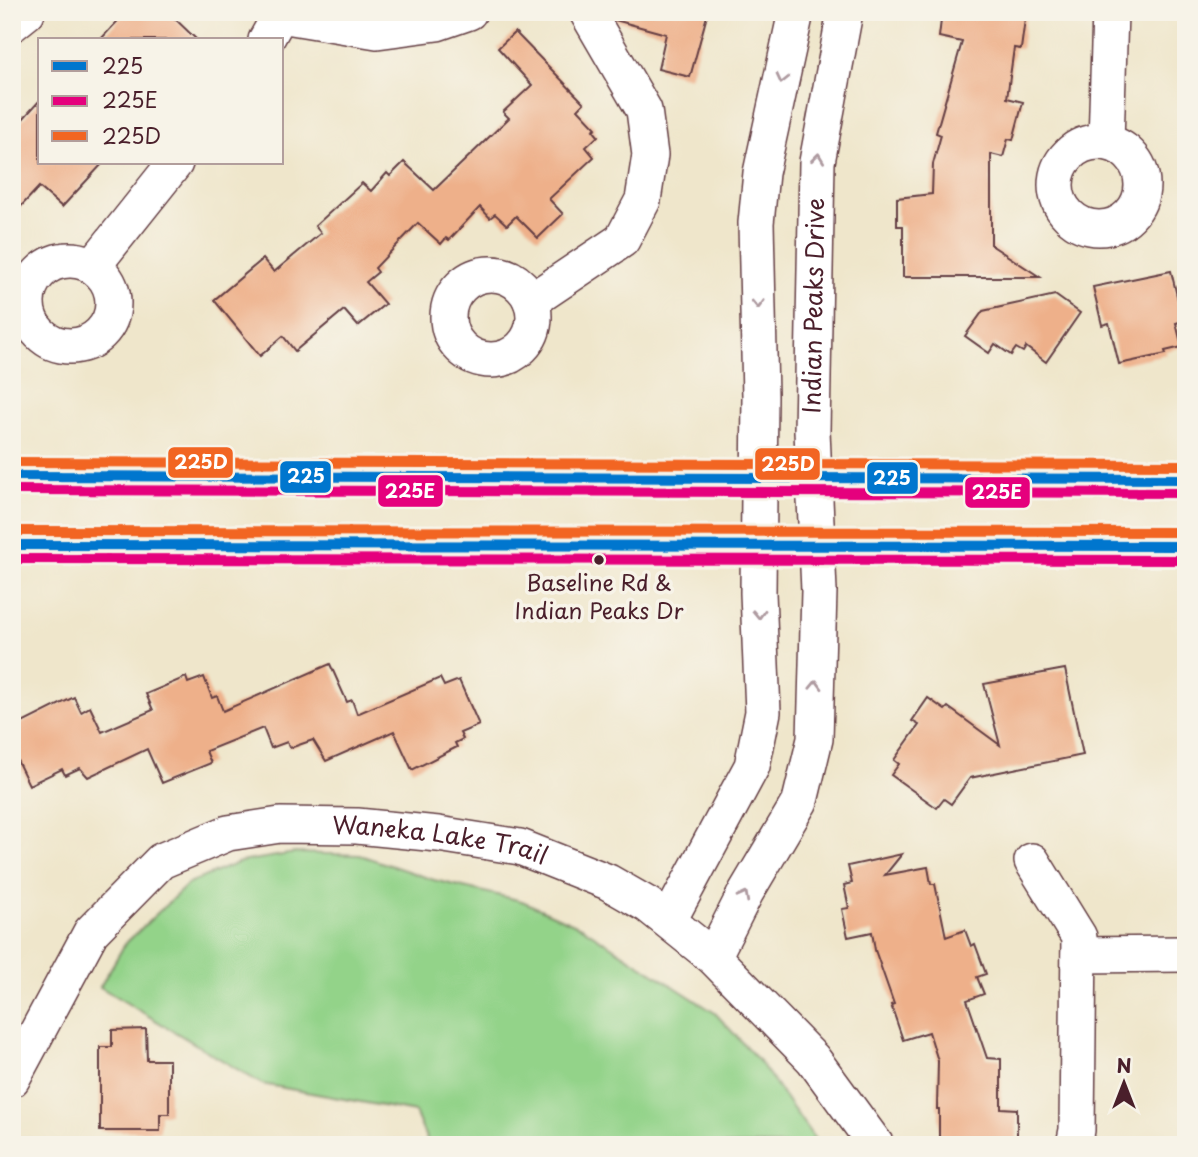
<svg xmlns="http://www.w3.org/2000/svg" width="1198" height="1157" font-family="'Playpen Sans',sans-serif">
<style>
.green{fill:#93d389;stroke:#6e795a;stroke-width:2}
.building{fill:#eeb08a}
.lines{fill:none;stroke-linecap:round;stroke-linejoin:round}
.street-casing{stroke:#633d43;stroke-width:38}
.secondary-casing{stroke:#633d43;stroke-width:42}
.street{stroke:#fff;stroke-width:35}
.secondary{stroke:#fff;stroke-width:38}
.bus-1-casing{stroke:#f7f3e8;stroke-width:16}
.bus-2-casing{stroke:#f7f3e8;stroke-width:16}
.bus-3-casing{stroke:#f7f3e8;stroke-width:16}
.bus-1{stroke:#0076ce;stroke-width:10}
.bus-2{stroke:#e5007d;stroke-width:10}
.bus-3{stroke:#f26522;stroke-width:10}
.oneway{stroke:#ae9aa0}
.bus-dot{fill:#4a1f2b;stroke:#f7f3e8;stroke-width:2.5}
.labels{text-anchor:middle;stroke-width:7;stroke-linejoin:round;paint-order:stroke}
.bus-label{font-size:22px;fill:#4a1f2b;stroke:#f7f3e8}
.street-label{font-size:24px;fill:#4a1f2b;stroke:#f7f3e8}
.line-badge{stroke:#f7f3e8;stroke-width:2.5}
.badge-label{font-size:19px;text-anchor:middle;font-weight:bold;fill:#fff}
</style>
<rect width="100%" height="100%" fill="#f7f3e8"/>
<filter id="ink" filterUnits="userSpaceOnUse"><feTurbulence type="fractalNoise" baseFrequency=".0143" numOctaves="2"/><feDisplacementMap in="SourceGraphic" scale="14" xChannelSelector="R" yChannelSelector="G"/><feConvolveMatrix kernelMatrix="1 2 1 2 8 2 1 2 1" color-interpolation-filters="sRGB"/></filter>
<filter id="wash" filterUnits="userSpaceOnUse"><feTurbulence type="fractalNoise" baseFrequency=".00686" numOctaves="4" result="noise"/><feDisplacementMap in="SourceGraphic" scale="28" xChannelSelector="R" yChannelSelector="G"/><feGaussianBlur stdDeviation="1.57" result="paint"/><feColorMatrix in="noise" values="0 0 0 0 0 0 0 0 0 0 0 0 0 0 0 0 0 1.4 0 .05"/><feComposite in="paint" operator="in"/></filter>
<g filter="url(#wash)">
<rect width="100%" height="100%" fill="#efe6cb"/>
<path class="green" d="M295 853 360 855 434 880 522 901 583 928 715 1013 759 1061 819 1145H429L415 1112 262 1084 100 987 125 944 189 883 240 862Z"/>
<g id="blocks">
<g class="building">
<path d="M126 12H168L197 40H100Z"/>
<path d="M616 12H708L690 77 658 69 666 34 615 20Z"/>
<path d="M942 12H1026L1021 49 1014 48 1007 98 1023 102 1013 140 1008 139 1003 157 991 154V245L1040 277H903V226H897V198L932 194 933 164 941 135 936 133 962 42 939 37Z"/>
<path d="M515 32 584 103 578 109 596 128 593 130 598 136 586 147 594 157 549 199 563 214 538 238 516 216 507 225 495 214 490 218 480 207 449 240 446 238 441 244 418 223 375 268 378 272 366 282 385 304 358 326 344 310 295 351 283 336 260 356 214 300 263 259 274 272 321 233 315 226 362 183 371 191 387 173 390 176 404 162 434 190 509 118 503 112 532 85 498 48Z"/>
<path d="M40 100V163H103L62 207 39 187 12 216V131Z"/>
<path d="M1171 271 1183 321 1176 323 1182 347 1165 351 1166 354 1119 364 1109 323 1102 325 1093 287Z"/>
<path d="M1055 295 1080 313 1046 362 1026 347 1023 352 1016 348 1011 355 995 344 989 353 965 336 983 311Z"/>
<path d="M330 664 347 702 352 700 357 714 440 678 444 686 459 680 479 725 460 733 463 739 455 743 457 747 412 770 394 731 326 761 313 740 290 748 287 742 271 748 263 728 206 751 211 763 162 783 147 749 88 777 80 768 65 775 62 769 29 785 12 750V728L74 697 81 712 90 707 102 732 153 710 146 694 186 677 188 683 204 677 212 698 217 696 223 711Z"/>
<path d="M1065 669 1083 755 970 778 951 804 944 799 937 808 891 775 899 764 894 760 919 725 912 721 928 698 945 710 948 707 1000 745 984 684Z"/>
<path d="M902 854 885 875 928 867 931 884H935L946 937 965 930 971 946 975 944 986 974 977 977 984 994 967 1000 987 1058 1001 1059V1108L1017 1109V1140H939V1109H937L938 1061 929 1032 903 1040 891 1005 894 1004 875 950 872 932 848 937 842 909 849 908 844 885 852 883 848 866Z"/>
<path d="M146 1029 147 1060H169V1114H160V1131H100V1047H112V1030Z"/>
</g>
</g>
</g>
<g filter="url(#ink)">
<use href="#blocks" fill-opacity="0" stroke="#633d43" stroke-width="2"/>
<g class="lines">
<defs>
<g id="street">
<path d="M277 12 280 15 377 31 437 23 469 12"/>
<path d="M12 24 27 12"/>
<path d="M266 40 280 15"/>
<circle cx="1099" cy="185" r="43"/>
<path d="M1106 142 1110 12"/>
<circle cx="70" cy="303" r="43"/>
<path d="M93 266 175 163"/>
<circle cx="491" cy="317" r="43"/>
<path d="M531 301 622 240 643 200 650 155 644 110 587 12"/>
<path d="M1032 861 1079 937 1077 1130 1074 1145"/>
<path d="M669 920 752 766 763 712 758 593 760 396 756 223 761 173 796 12"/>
<path d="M1079 955 1186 954"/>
<path id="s1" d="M713 957 746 892 800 801 815 739 819 591 812 431 817 162 845 12"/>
<path id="s2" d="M12 1079 91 932 161 861 228 833 280 825 357 826 438 834 520 847 608 882 648 905 713 957 813 1059 876 1145"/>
</g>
<g id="secondary">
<path d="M12 476 1186 479"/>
<path d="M12 545 1186 546"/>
</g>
</defs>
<use href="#street" class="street-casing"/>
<use href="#secondary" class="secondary-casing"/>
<use href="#street" class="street"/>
<use href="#secondary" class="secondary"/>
<defs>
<g id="bus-1">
<path d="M12 476 1186 479"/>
<path d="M12 545 1186 546"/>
</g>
<g id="bus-2">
<path d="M12 490 1186 493"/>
<path d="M12 559 1186 560"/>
</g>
<g id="bus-3">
<path d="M12 462 1186 465"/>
<path d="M12 531 1186 532"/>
</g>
</defs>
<use href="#bus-1" class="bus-1-casing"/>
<use href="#bus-2" class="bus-2-casing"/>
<use href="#bus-3" class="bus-3-casing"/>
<use href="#bus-1" class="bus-1"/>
<use href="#bus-2" class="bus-2"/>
<use href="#bus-3" class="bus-3"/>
</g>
<defs><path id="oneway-chevron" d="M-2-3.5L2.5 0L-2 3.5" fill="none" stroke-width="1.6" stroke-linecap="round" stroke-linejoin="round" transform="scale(1.75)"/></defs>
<g class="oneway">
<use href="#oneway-chevron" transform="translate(782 79) rotate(103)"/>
<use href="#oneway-chevron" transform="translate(818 158) rotate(-83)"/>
<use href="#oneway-chevron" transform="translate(758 304) rotate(89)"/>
<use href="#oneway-chevron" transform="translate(759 614) rotate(88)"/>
<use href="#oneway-chevron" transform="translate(816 685) rotate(-88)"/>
<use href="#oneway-chevron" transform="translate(744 896) rotate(-62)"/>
</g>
</g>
<circle class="bus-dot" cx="599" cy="560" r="6"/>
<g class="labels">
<g class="bus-label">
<text x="599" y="591">Baseline Rd &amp;<tspan x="599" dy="28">Indian Peaks Dr</tspan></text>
</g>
<g class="street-label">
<text dy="8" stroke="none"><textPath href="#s1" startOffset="676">Indian Peaks Drive</textPath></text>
<text dy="8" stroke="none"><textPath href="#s2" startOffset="553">Waneka Lake Trail</textPath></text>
</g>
</g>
<g class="line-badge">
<rect x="167" y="446" width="67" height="33" rx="7" fill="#f26522"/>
<rect x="754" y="447" width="67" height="34" rx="7" fill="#f26522"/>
<rect x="279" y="460" width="53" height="34" rx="7" fill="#0076ce"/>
<rect x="866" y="461" width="53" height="34" rx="7" fill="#0076ce"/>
<rect x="377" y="474" width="67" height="34" rx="7" fill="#e5007d"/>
<rect x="964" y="476" width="67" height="33" rx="7" fill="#e5007d"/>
</g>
<g class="badge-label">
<text x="201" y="469">225D</text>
<text x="788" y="471">225D</text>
<text x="306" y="483">225</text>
<text x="892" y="485">225</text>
<text x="410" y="498">225E</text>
<text x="997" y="499">225E</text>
</g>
<rect width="1198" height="1157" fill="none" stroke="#f7f3e8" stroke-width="42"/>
<rect x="38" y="38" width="245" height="126" fill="#f7f3e8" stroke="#b29e9c" stroke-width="2"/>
<rect x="52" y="61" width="35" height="10" fill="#0076ce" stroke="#b29e9c" stroke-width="2"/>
<text x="102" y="74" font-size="21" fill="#4a1f2b">225</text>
<rect x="52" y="96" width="35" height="10" fill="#e5007d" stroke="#b29e9c" stroke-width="2"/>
<text x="102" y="108" font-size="21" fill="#4a1f2b">225E</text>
<rect x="52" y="131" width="35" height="10" fill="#f26522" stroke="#b29e9c" stroke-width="2"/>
<text x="102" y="144" font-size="21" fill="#4a1f2b">225D</text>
<g transform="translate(1124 1083)" stroke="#f7f3e8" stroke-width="5" paint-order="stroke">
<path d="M0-5L12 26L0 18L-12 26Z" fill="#4a1f2b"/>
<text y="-10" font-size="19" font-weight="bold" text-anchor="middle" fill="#4a1f2b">N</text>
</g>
</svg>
